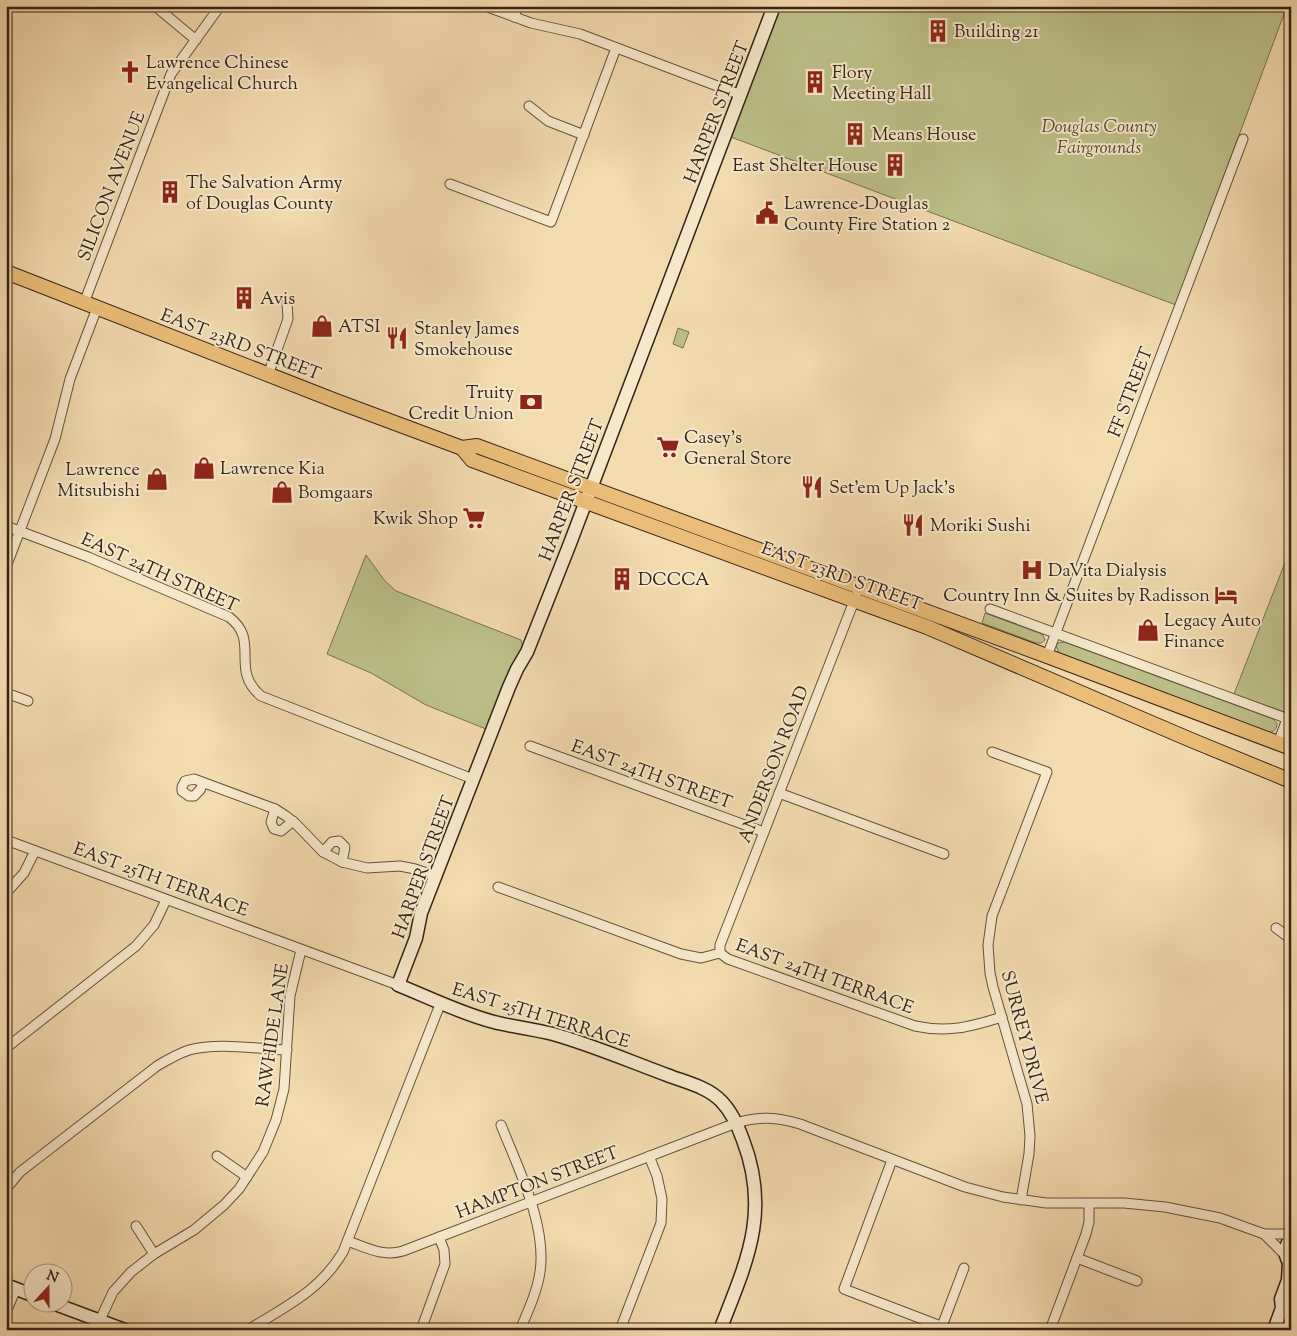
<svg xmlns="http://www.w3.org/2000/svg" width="1297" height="1336" font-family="'Sorts Mill Goudy',serif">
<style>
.green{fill:#bdc08a;stroke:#797250}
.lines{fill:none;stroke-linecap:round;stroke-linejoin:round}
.street-casing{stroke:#64513d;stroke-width:11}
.secondary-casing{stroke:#352317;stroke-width:15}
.primary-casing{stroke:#352317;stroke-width:16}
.street{stroke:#f7e8cc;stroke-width:9}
.secondary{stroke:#f7e8cc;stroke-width:12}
.primary{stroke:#eabe78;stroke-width:14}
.labels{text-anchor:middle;stroke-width:4;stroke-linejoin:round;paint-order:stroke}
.poi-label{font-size:18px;fill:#352317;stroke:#f7e8cc;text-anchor:start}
.street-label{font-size:18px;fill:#352317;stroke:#f7e8cc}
.park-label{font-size:18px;font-style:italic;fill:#574a34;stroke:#f7e8cc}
</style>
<rect width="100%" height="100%" fill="#f3dbb0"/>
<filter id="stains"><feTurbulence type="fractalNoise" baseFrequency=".004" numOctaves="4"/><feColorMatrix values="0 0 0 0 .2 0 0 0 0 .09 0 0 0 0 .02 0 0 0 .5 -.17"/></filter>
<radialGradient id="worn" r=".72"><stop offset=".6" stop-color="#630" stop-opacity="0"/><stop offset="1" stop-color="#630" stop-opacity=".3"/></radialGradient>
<g class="green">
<path d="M780 6H1287L1176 305 731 137Z"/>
<path d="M678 328 689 332 683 348 673 344Z"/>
<path d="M1291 547V712L1290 714 1234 694Z"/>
<path d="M366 555 385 581 396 591 521 640 523 647 486 729 426 705 371 673 327 654Z"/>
<path d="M985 613 1039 633 1043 635 1045 640 1042 643H1036L982 623Z"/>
<path d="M1064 642 1273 719 1277 723C1277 729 1274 732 1268 733L1094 669 1059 653 1056 646 1058 643Z"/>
</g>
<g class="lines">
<defs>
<g id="street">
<path d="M155 6 196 40"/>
<path d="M485 6 531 23 580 34 741 95"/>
<path d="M514 17 518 6"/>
<path d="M529 106 548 121 584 135"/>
<path d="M450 184 551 222 616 48"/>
<path d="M84 303 171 74 220 6"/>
<path d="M268 375 288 319 287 302"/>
<path d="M6 526 88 557 229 617C261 641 229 669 261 696L473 779"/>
<path d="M6 567 55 439 70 379 97 308"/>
<path d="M990 609 1291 720"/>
<path d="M1047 656 1243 139"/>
<path d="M6 693 28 701"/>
<path d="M1278 743 1287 719"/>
<path d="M530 746 764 832"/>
<path d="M992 752 1047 772 992 916 988 945 990 973 993 987 1027 1104 1030 1136 1029 1154 1021 1200"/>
<path d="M203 783 200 790 194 796H189L182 791V787L185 781 194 779 275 809 286 816 295 823 323 852 342 862 367 868 400 866 415 869 436 876"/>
<path d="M779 793 944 854"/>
<path d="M275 809 271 822 274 829 281 831 293 821"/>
<path d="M6 840 398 985"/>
<path d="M323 852 332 842 339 841 345 847 342 862"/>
<path d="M498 887 681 954 701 958 720 953"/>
<path d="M6 893 24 873 35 851"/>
<path d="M1276 928 1291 939"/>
<path d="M720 953V945L856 596"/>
<path d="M720 953 728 959 915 1026C948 1033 970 1027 1002 1017"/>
<path d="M6 1048 136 946 154 925 166 900"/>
<path d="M501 1125C518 1168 547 1225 540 1272 537 1292 528 1311 520 1330"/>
<path d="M217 1156 247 1177"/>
<path d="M892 1160 844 1289 951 1330"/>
<path d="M6 1189 20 1172 157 1066C167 1060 177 1054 189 1050 218 1042 257 1049 287 1050"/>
<path d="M136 1226 154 1254"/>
<path d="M1264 1234 1286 1256"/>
<path d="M348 1241C367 1248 383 1257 403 1251L736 1123C759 1116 777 1117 800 1124L965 1187 1003 1197 1046 1203H1124L1165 1207 1220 1218 1264 1234H1291"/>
<path d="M1077 1258 1137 1281"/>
<path d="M6 1312 16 1289"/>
<path d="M100 1320 113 1292 131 1272 154 1254 194 1230 224 1205 239 1189 263 1152 276 1120 284 1089 290 996 301 950"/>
<path d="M942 1326 964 1268"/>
<path d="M248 1330C286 1306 320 1291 343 1252L441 1002"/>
<path d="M421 1330 445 1264 444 1250 439 1237"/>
<path d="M620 1330 661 1223 662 1199 657 1176 649 1156"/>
<path d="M1050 1330 1086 1234 1089 1222V1204"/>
</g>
<g id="secondary">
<path d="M1291 1238C1284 1247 1284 1256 1291 1265"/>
<path d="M6 1285 32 1295"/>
<path d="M55 1304 125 1330"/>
<path d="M720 1330C746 1263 771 1213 743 1140 738 1126 732 1112 721 1101 708 1087 685 1082 667 1075 629 1061 592 1045 553 1034 533 1029 513 1027 494 1022 462 1014 428 997 398 985L416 938 421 913 509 687 517 669 527 652 569 546 774 6"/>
<path d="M1274 1330 1282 1308 1281 1299 1288 1280 1289 1262"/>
</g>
<g id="primary">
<path d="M6 272 336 401 462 448 472 460 927 627 1191 740 1291 781"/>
<path d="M462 448 477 446 1047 656 1291 748"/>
</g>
</defs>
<use href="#street" class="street-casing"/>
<use href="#secondary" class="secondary-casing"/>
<use href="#primary" class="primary-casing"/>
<use href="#street" class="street"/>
<use href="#secondary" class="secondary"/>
<use href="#primary" class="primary"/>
</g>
<defs>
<symbol id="building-bare" viewBox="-9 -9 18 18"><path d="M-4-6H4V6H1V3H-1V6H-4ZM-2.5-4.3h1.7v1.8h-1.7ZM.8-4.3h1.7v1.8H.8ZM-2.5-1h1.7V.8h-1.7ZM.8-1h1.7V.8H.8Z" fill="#8f2418" stroke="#f7e8cc" stroke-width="2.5" paint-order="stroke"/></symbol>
<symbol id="church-bare" viewBox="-9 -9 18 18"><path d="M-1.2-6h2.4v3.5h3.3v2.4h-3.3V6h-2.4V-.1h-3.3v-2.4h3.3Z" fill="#8f2418" stroke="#f7e8cc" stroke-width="2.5" paint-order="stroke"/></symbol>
<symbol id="civic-bare" viewBox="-9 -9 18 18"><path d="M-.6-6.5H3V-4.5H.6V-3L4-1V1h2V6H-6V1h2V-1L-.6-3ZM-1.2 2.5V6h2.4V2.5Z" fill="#8f2418" stroke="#f7e8cc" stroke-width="2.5" paint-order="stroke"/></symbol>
<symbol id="shop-bare" viewBox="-9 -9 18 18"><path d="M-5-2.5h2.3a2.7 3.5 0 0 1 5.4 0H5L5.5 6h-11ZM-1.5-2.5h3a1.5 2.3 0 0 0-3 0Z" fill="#8f2418" stroke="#f7e8cc" stroke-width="2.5" paint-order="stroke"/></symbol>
<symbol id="restaurant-bare" viewBox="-9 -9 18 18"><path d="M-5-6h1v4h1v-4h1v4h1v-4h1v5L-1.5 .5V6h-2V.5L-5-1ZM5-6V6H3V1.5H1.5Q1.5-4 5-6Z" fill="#8f2418" stroke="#f7e8cc" stroke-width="2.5" paint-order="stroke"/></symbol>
<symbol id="bank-bare" viewBox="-9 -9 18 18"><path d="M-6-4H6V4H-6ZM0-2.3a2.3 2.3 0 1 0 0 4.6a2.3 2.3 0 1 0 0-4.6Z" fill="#8f2418" stroke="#f7e8cc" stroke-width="2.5" paint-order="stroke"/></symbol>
<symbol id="supermarket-bare" viewBox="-9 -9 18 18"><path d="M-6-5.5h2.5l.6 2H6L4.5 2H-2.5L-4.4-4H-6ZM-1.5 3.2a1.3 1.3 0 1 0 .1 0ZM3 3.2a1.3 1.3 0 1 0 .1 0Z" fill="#8f2418" stroke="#f7e8cc" stroke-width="2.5" paint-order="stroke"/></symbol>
<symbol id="hospital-bare" viewBox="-9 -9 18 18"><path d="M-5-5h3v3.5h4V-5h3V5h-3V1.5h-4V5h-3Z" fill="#8f2418" stroke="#f7e8cc" stroke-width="2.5" paint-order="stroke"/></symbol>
<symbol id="hotel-bare" viewBox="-9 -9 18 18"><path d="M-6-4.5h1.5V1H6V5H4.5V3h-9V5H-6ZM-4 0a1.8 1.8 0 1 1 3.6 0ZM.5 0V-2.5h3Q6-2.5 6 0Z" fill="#8f2418" stroke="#f7e8cc" stroke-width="2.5" paint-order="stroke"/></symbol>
</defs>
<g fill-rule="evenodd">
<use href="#building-bare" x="922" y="15" width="32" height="32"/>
<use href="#church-bare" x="114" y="56" width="32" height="32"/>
<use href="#building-bare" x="799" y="66" width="32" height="32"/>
<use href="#building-bare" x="839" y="118" width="32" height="32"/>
<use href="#building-bare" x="879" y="149" width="32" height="32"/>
<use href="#building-bare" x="154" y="176" width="32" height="32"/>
<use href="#civic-bare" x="751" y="197" width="32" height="32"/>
<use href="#building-bare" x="228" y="282" width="32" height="32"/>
<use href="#shop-bare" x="306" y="310" width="32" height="32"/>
<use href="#restaurant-bare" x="381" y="322" width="32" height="32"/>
<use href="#bank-bare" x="515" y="386" width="32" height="32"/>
<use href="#supermarket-bare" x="652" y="431" width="32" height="32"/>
<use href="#shop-bare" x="188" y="452" width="32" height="32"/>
<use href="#shop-bare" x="141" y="463" width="32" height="32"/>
<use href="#restaurant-bare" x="796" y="471" width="32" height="32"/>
<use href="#shop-bare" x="266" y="476" width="32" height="32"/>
<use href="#supermarket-bare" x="458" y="502" width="32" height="32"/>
<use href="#restaurant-bare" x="897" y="509" width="32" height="32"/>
<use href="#hospital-bare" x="1016" y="554" width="32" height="32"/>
<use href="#building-bare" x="606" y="563" width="32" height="32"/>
<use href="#hotel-bare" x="1210" y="579" width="32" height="32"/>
<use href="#shop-bare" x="1132" y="614" width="32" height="32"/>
</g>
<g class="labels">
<g class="poi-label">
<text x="954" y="37">Building 21</text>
<text x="146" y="68">Lawrence Chinese<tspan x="146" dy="21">Evangelical Church</tspan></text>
<text x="832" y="78">Flory<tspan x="832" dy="21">Meeting Hall</tspan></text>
<text x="872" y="140">Means House</text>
<text x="878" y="171" text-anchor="end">East Shelter House</text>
<text x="186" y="188">The Salvation Army<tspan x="186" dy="21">of Douglas County</tspan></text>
<text x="784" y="209">Lawrence-Douglas<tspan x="784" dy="21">County Fire Station 2</tspan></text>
<text x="260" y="304">Avis</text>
<text x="338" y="332">ATSI</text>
<text x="414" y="334">Stanley James<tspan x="414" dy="21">Smokehouse</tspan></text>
<text x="514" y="398" text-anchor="end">Truity<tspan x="514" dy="21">Credit Union</tspan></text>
<text x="684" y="443">Casey's<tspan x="684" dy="21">General Store</tspan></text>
<text x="220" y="474">Lawrence Kia</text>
<text x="140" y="475" text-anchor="end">Lawrence<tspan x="140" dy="21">Mitsubishi</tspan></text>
<text x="829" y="493">Set'em Up Jack's</text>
<text x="298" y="498">Bomgaars</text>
<text x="458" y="524" text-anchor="end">Kwik Shop</text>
<text x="930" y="531">Moriki Sushi</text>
<text x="1048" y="576">DaVita Dialysis</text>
<text x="638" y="585">DCCCA</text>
<text x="1210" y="601" text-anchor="end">Country Inn &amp; Suites by Radisson</text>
<text x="1164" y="626">Legacy Auto<tspan x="1164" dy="21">Finance</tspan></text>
</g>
<g class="street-label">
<text transform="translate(716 112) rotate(-69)" y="6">HARPER STREET</text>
<text transform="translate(111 186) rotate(-69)" y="6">SILICON AVENUE</text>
<text transform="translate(241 344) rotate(21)" y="6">EAST 23RD STREET</text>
<text transform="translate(1130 392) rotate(-69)" y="6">FF STREET</text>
<text transform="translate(571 490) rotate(-69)" y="6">HARPER STREET</text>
<text transform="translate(160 572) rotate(24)" y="6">EAST 24TH STREET</text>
<text transform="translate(842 576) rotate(20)" y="6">EAST 23RD STREET</text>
<text transform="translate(773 764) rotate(-69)" y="6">ANDERSON ROAD</text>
<text transform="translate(652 774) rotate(20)" y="6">EAST 24TH STREET</text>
<text transform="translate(423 867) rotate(-70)" y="6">HARPER STREET</text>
<text transform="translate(161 879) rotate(20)" y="6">EAST 25TH TERRACE</text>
<text transform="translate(825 976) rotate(20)" y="6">EAST 24TH TERRACE</text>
<text transform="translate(541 1015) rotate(17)" y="6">EAST 25TH TERRACE</text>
<text transform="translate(272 1035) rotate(-82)" y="6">RAWHIDE LANE</text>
<text transform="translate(1025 1037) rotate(75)" y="6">SURREY DRIVE</text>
<text transform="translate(537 1182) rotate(-21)" y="6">HAMPTON STREET</text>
</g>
<g class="park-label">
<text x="1099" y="132">Douglas County<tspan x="1099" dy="21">Fairgrounds</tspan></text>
</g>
</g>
<rect width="1297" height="1336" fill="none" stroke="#f3dbb0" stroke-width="25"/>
<rect x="8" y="8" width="1282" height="1321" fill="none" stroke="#352317" stroke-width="2.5"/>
<rect x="12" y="12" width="1272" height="1311" fill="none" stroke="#352317"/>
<g transform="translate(48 1288) rotate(21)"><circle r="24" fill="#f7e8cc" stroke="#a99984"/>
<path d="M0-4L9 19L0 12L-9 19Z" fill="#8f2418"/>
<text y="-8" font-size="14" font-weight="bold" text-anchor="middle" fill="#352317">N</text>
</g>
<rect width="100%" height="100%" filter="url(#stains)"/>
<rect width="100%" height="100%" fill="url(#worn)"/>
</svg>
